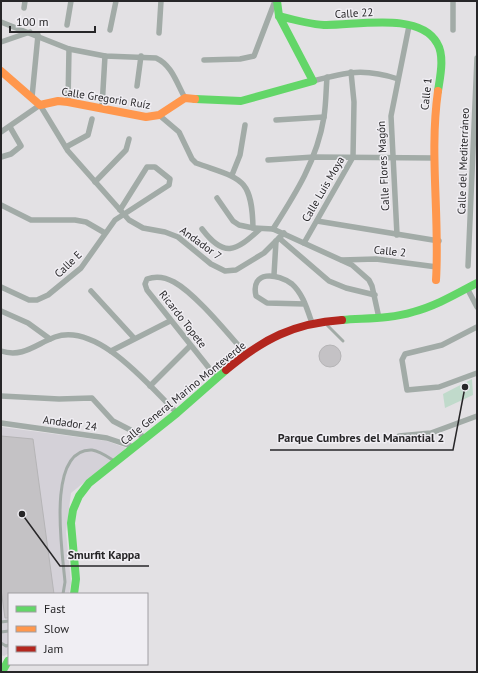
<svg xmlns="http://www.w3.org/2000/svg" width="478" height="673" font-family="'PT Sans',sans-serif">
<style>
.built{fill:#d4d1d8}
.green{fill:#c0dacb}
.building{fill:#c4c2c5;stroke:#b5b4b6}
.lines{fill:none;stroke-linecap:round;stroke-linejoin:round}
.lane{stroke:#a2aba7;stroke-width:3}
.street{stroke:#a2aba7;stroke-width:5.5}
.fast{stroke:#63d668;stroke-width:8}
.slow{stroke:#ff974d;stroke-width:8}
.jam{stroke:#b3261e;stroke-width:8}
.labels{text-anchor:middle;stroke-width:3;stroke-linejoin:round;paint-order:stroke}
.street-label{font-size:11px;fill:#272628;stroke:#f0eef3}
.leader{fill:none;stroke:#272628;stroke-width:1.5}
.callout-dot{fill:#272628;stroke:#f0eef3;stroke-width:1.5}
.callout-label{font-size:12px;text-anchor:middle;font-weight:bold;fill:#272628;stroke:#f0eef3;stroke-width:3;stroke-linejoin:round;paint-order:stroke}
</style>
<rect width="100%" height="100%" fill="#e3e1e4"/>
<path class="built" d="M1 427 107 441 126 448 71 493 66 532 71 583 69 594H9V653L4 656 1 655Z"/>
<path class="green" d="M472 379 473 395 445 408 443 394Z"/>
<g class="building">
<circle cx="330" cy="356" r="11"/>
<path d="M1 436 33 439 54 594H9V618H5L1 589Z"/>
</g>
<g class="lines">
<g class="lane">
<path d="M325 323 343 341"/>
<path d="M63 594 65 582C63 556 45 448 92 450 100 451 108 457 114 461"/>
<path d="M1 622 9 621"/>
<path d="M1 632 9 631"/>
<path d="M1 643 6 646 9 645"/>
</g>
<g class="street">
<path d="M24 8 25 1"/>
<path d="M1 22 69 49 105 56 156 58C172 65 177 84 185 98"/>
<path d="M67 25 71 1"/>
<path d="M110 30 116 1"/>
<path d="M453 30V1"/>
<path d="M159 33 161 1"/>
<path d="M1 42 30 32"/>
<path d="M204 60 240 59 254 56 275 1"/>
<path d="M313 81C347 72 364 68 398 79"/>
<path d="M137 86 141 56"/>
<path d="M32 97 38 35"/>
<path d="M68 102 69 49"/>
<path d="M102 107 105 56"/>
<path d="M159 115 179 132 192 159 196 163C240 179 252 176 253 228"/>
<path d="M276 120 324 117"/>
<path d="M1 132 40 105 68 151 129 220 143 228 165 232 178 237 211 264 225 271 236 270 264 253 284 233"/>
<path d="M66 147 88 135 92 119"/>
<path d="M1 157 11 154 21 146 10 127"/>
<path d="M268 160 314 157 435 158"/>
<path d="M232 175 240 155 245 125"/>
<path d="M95 182 126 150 129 139"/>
<path d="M217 198 233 221 239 225 253 228 273 229 352 265 369 280 372 286 379 318"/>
<path d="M1 205 31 220H75L86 222 105 233"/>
<path d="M317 221 439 241"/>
<path d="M202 229C224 258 235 252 260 229"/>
<path d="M273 229C296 193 317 160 324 117 326 104 326 90 327 77"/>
<path d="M397 235 391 116 409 26"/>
<path d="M279 238 329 281 346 288 375 295"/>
<path d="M304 243 353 157 354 102 351 72"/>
<path d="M342 260 376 259 437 267"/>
<path d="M468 266 477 58"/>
<path d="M274 275 276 241"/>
<path d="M1 287 29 300H37L48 295 81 268 115 220 169 185 170 179 155 167H147L120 210"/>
<path d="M467 288 477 307"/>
<path d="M91 291 134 338"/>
<path d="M305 304 267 303 256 296C250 270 278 273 292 284 303 294 307 309 312 323"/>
<path d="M1 311 28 323 50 339"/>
<path d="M477 327 442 345 405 354 402 360 407 390 439 387 477 373"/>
<path d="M1 351C23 358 36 344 55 337 98 322 150 387 177 413"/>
<path d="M111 351 170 321"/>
<path d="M217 378 147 290 145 284 147 279C155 276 165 277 174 282 196 294 228 334 246 354"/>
<path d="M150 386 190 346"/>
<path d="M1 396 59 399 92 398 113 421 146 438"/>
<path d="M1 423 107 438 134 447"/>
<path d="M399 436 431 433 477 416"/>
</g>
<g class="fast">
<path d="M279 16C294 20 309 24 324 25 354 26 419 11 437 43 445 56 440 77 438 91"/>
<path d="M195 99 241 101 313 81 279 16 277 1"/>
<path d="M342 320C366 318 390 319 413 312 436 306 456 294 477 283"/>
<path d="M74 594 76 579 71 523 73 510 79 496 89 483 177 413 226 370"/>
<path d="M2 672 8 661"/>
</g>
<g class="slow">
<path d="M1 71 40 105 58 101 68 102 146 117 159 115 185 98 195 99"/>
<path d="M436 280C440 217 429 154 438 91"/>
</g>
<path class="jam" d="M226 370C263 339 294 323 342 320"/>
</g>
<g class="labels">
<g class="street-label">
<text transform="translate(354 13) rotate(-3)" y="4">Calle 22</text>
<text transform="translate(426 94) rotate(-84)" y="4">Calle 1</text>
<text transform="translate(106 98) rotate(9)" y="4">Calle Gregorio Ruíz</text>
<text transform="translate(463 161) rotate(-88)" y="4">Calle del Mediterráneo</text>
<text transform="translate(383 166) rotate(-93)" y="4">Calle Flores Magón</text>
<text transform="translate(323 189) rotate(-60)" y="4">Calle Luis Moya</text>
<text transform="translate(201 243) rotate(36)" y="4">Andador 7</text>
<text transform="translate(390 251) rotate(5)" y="4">Calle 2</text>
<text transform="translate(68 264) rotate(-44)" y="4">Calle E</text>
<text transform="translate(183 319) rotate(52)" y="4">Ricardo Topete</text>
<text transform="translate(183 393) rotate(-39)" y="4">Calle General Marino Monteverde</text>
<text transform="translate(70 423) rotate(8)" y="4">Andador 24</text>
</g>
</g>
<path class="leader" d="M465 387L453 450H270M22 514L60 566H149"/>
<g class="callout-dot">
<circle cx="465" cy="387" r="4"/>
<circle cx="22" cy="514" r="4"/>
</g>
<g class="callout-label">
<text x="361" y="442">Parque Cumbres del Manantial 2</text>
<text x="104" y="559">Smurfit Kappa</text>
</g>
<rect width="478" height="673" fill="none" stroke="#272628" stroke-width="4"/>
<rect x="8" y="593" width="140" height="72" fill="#f0eef3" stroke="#a09ea2"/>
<rect x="16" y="606" width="20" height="6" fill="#63d668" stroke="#a09ea2"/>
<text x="44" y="613" font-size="12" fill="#272628">Fast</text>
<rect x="16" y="626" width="20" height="6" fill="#ff974d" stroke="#a09ea2"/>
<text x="44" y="633" font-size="12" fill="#272628">Slow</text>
<rect x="16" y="646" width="20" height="6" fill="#b3261e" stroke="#a09ea2"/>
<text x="44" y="653" font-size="12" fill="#272628">Jam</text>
<path d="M10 26v6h85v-6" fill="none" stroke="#272628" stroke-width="2"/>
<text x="16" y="26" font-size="12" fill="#272628" stroke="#f0eef3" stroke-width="3" paint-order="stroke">100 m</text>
</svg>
